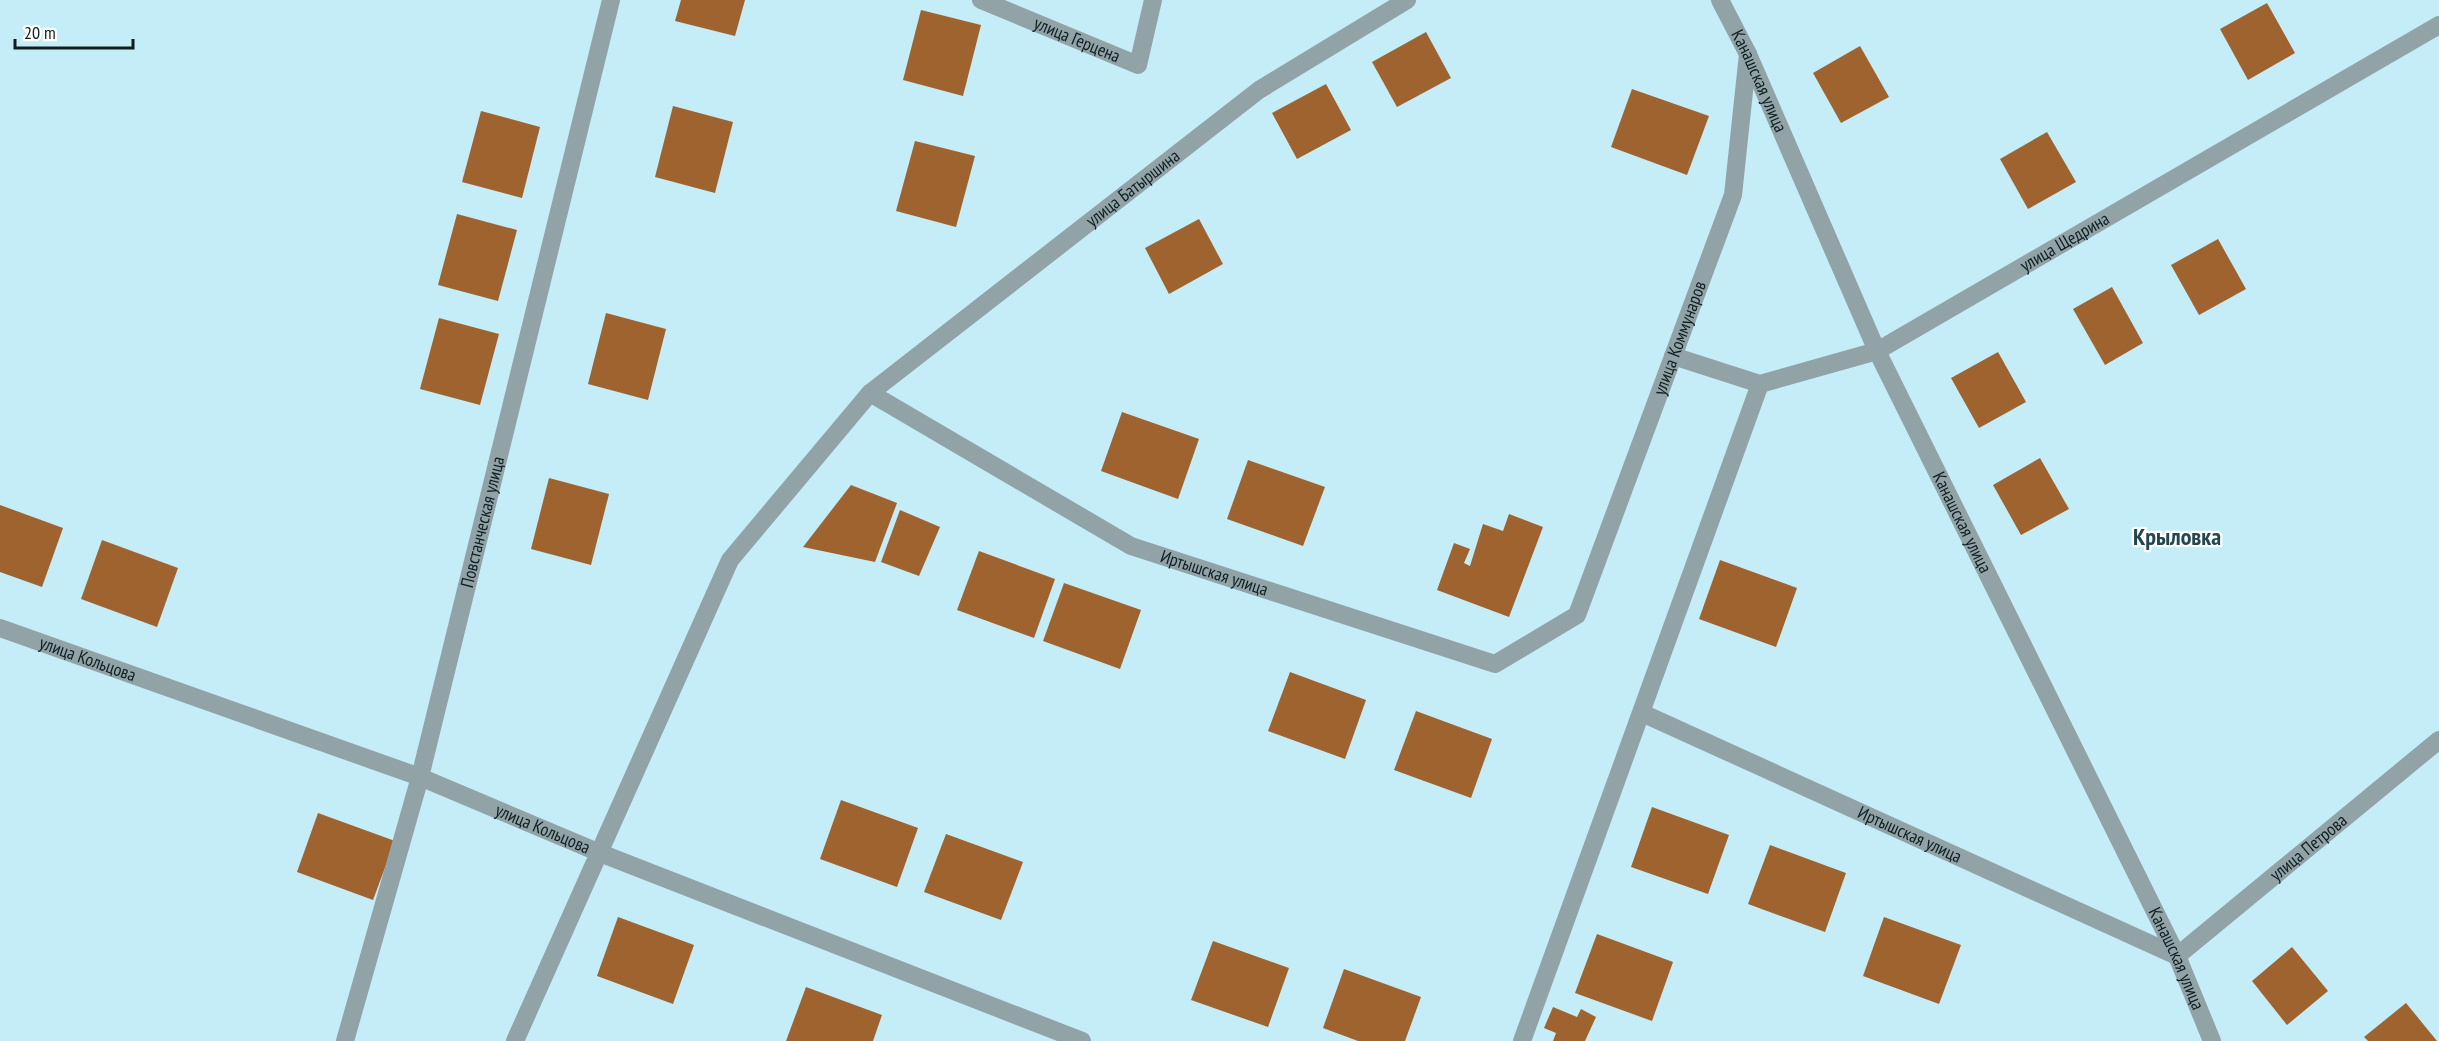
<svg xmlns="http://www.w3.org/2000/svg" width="2439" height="1041" font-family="'PT Sans Narrow',sans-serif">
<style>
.building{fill:#9f6330}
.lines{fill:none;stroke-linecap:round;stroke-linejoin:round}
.minor{stroke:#92a3a8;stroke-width:18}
.labels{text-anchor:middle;stroke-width:4.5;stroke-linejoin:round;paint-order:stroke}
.street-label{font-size:18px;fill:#0e1e21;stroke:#fff}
.district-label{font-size:24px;font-weight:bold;fill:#22474f;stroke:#fff}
</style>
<rect width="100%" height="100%" fill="#c4edf7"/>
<g class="building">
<path d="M681 0H745L735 36 675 21Z"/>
<path d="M2267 3 2295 53 2248 80 2220 29Z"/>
<path d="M921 10 981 25 963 96 903 80Z"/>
<path d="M1426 32 1451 78 1397 107 1372 62Z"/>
<path d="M1860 46 1889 97 1841 123 1813 73Z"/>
<path d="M1326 84 1351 130 1297 159 1272 113Z"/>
<path d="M1632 89 1709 116 1687 175 1611 147Z"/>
<path d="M673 106 733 122 715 193 655 177Z"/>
<path d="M481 111 540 127 522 198 462 182Z"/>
<path d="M2047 132 2076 182 2028 209 2000 159Z"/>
<path d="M915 141 975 156 956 227 896 211Z"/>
<path d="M457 214 517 230 498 301 438 285Z"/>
<path d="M1199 219 1223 264 1169 294 1145 248Z"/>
<path d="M2218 239 2246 289 2199 315 2171 265Z"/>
<path d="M2112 287 2143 343 2105 365 2073 309Z"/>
<path d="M606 313 666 329 648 400 588 384Z"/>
<path d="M439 318 499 334 480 405 420 389Z"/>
<path d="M1998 352 2026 402 1979 428 1951 378Z"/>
<path d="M1122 412 1199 439 1178 499 1101 471Z"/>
<path d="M2040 458 2069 509 2021 535 1993 485Z"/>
<path d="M1248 460 1325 487 1303 546 1227 519Z"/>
<path d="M549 478 609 494 591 565 531 549Z"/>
<path d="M851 485 897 503 875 562 803 547Z"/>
<path d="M0 505 63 528 42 587 0 572Z"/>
<path d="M900 510 940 527 919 576 881 562Z"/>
<path d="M1509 514 1543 527 1509 617 1437 590 1454 543 1470 549 1464 563 1470 566 1483 524 1503 531Z"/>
<path d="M102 540 178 568 157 627 81 599Z"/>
<path d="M979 551 1055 579 1034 638 957 610Z"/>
<path d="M1720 560 1797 588 1776 647 1699 619Z"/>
<path d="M1064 583 1141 610 1120 669 1043 641Z"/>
<path d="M1290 672 1366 700 1345 759 1268 731Z"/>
<path d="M1416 711 1492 739 1471 798 1394 770Z"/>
<path d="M841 800 918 828 897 887 820 859Z"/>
<path d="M1652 807 1729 835 1708 894 1631 867Z"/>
<path d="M318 813 395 841 373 900 297 872Z"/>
<path d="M946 834 1023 862 1001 920 924 892Z"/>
<path d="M1770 845 1846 873 1825 932 1748 904Z"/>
<path d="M618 917 694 945 673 1004 597 976Z"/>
<path d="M1884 917 1961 945 1939 1004 1863 976Z"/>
<path d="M1597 934 1673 962 1652 1021 1575 993Z"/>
<path d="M1213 941 1289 968 1268 1027 1191 1000Z"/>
<path d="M2292 947 2328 991 2287 1025 2252 981Z"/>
<path d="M1344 969 1421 997 1405 1041H1358L1323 1028Z"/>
<path d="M806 987 882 1015 873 1041H786Z"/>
<path d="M2406 1003 2437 1041H2368L2364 1037Z"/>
<path d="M1553 1007 1577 1017 1581 1009 1596 1017 1585 1041H1553L1556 1033 1544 1028Z"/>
</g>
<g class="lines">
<g class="minor">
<path id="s1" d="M981 0 1138 65 1153 0"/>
<path id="s2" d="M1720 0 1748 54 1877 351 2177 956 2212 1041"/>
<path id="s3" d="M1673 356 1760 384 1877 351 2439 25"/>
<path id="s4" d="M870 393 1131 546 1495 664 1577 615 1733 195 1748 54"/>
<path id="s5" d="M0 628 420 777 600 853 1082 1041"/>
<path id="s6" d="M1642 713 2177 956 2439 740"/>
<path id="s7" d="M345 1041 420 777 611 0"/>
<path id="s8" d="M515 1041 730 560 870 393 1259 90 1407 0"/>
<path d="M1522 1041 1760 384"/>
</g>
</g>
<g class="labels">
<g class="street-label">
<text dy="6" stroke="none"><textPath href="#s1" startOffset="104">улица Герцена</textPath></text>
<text dy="6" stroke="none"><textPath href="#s2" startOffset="90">Канашская улица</textPath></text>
<text dy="6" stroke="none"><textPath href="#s8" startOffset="1078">улица Батыршина</textPath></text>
<text dy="6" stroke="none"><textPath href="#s3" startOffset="430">улица Щедрина</textPath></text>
<text dy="6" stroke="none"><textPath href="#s4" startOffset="1076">улица Коммунаров</textPath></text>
<text dy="6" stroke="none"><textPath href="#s7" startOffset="537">Повстанческая улица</textPath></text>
<text dy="6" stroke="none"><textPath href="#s2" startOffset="576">Канашская улица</textPath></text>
<text dy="6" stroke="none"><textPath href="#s4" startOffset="390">Иртышская улица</textPath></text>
<text dy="6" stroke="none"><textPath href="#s5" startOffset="93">улица Кольцова</textPath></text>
<text dy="6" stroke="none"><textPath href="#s5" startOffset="579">улица Кольцова</textPath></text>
<text dy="6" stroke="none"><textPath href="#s6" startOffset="294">Иртышская улица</textPath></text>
<text dy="6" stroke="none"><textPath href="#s6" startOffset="758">улица Петрова</textPath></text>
<text dy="6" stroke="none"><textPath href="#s2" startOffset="1062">Канашская улица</textPath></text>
</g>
<g class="district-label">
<text x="2177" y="545">Крыловка</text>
</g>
</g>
<path d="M15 39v9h118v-9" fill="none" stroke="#0e1e21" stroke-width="3"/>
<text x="24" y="39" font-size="18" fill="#0e1e21" stroke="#ffffff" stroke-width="4.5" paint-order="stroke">20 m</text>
</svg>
